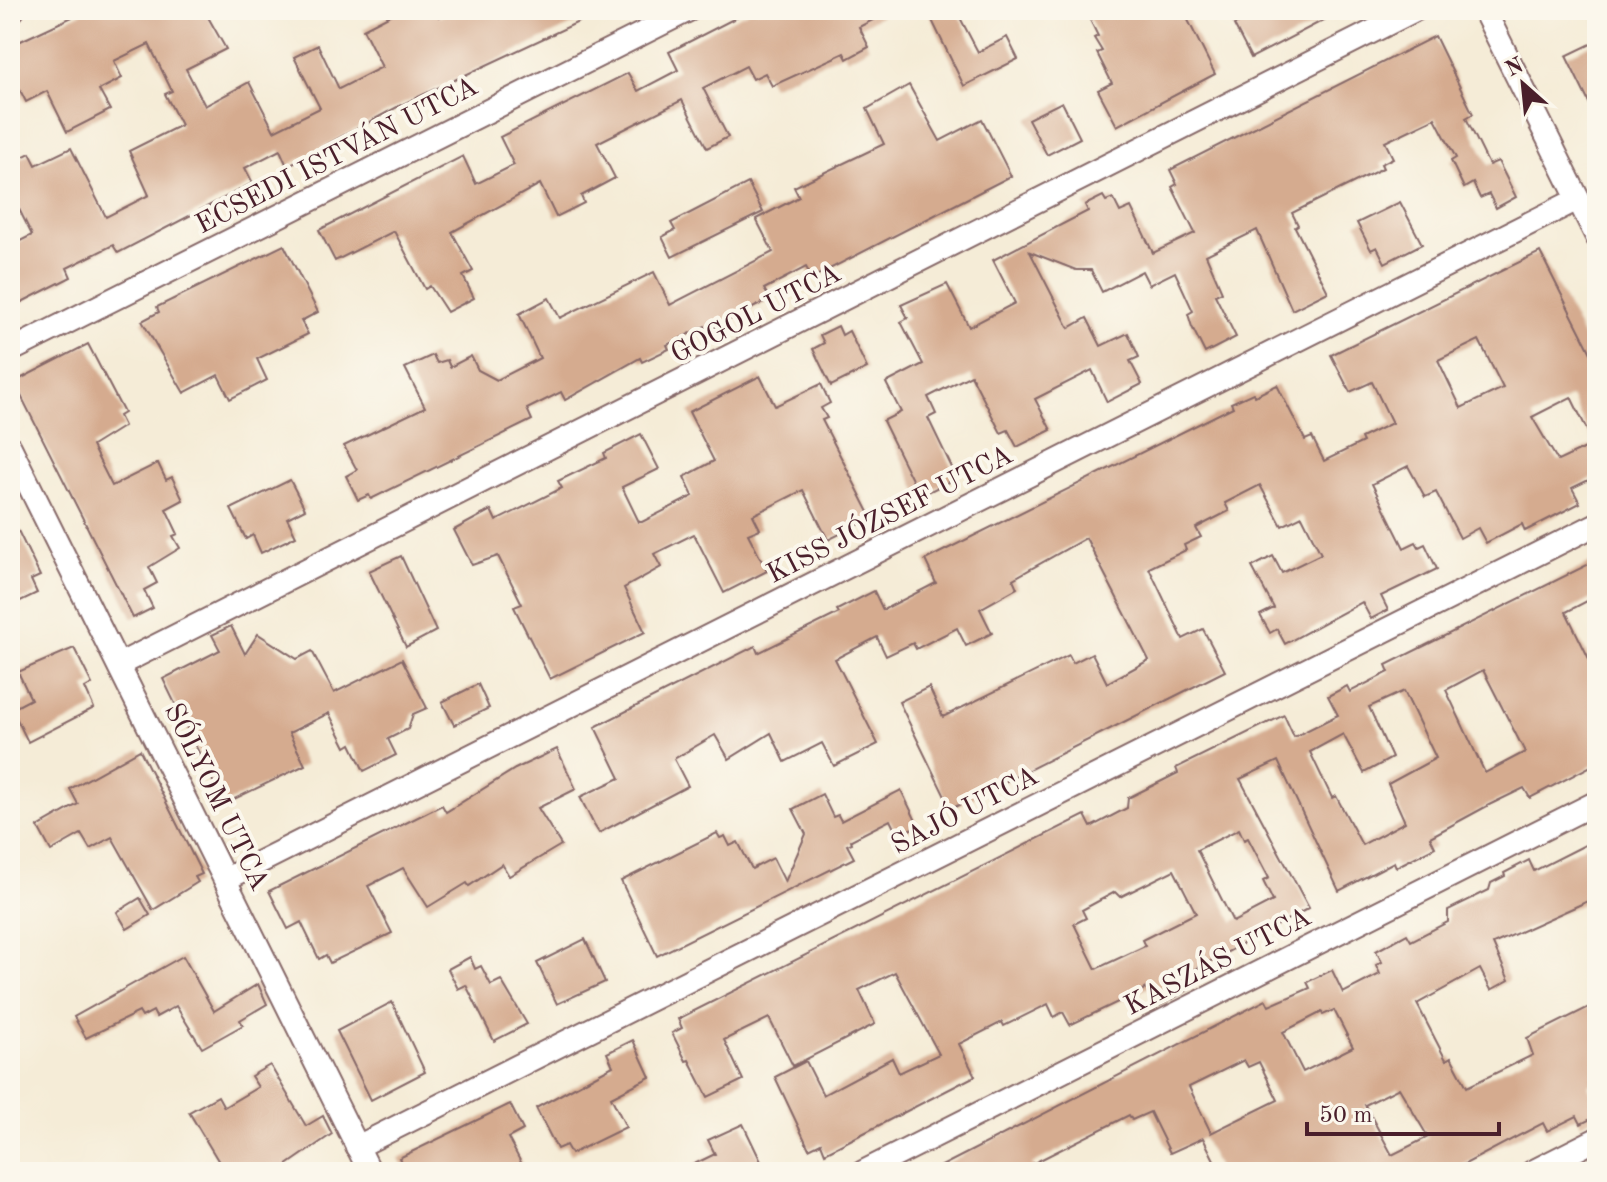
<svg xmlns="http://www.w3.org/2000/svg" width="1607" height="1182" font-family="'Old Standard TT',serif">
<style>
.building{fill:#d5ab8f;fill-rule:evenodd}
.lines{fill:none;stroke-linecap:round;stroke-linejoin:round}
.street-casing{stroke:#866767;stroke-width:26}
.path{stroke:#866767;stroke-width:5;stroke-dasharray:2 6;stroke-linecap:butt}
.street{stroke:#fff;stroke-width:22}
.labels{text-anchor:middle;stroke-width:8;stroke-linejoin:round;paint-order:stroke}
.street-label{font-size:28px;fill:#4a1f2b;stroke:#fbf7ec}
</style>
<rect width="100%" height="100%" fill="#fbf7ec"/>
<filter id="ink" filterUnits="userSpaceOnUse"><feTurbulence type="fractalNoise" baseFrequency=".0125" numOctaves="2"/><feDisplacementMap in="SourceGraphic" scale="16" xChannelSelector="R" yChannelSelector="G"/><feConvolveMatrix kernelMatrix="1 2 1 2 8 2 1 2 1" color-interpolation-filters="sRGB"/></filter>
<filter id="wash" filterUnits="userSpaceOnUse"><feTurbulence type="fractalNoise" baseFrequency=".006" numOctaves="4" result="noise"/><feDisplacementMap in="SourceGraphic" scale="32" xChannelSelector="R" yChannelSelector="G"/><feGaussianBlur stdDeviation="1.8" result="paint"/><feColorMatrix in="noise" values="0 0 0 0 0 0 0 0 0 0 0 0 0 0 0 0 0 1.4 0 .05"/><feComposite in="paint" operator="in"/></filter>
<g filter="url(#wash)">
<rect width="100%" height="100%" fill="#f5ecd7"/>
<g id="blocks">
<g class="building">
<path d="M87 10H204L226 49 186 69 205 106 249 82 274 131 320 108 294 57 318 45 339 89 382 67 363 29 400 10H436L439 17 453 10H604L401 105 287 166 280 150 245 168 253 183 118 253 113 245 67 268 71 277 10 308V246L32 235 10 191V163L30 153 36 165 71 148 106 217 149 195 129 151 181 125 165 94 172 91 149 44 114 61 122 78 99 90 110 110 67 132 47 91 26 102 10 70V46Z"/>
<path d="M751 10H892L859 27 869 47 847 59 844 53 772 86 765 73 753 79 746 66 703 88 728 137 707 148 682 100 597 143 615 178 581 196 584 203 556 217 540 184 452 232 473 271 463 276 474 298 447 312 430 286 425 289 394 231 335 261 319 230 463 156 476 184 514 165 500 137 628 73 638 91 678 70 669 52Z"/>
<path d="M927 10H956L978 52 1007 37 1018 59 964 86Z"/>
<path d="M1104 10H1183L1215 74 1117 126 1098 90 1112 83 1097 53 1102 51 1094 38 1098 36 1089 18Z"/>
<path d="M1241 10H1343L1251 58 1234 25 1246 20Z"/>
<path d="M1435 36 1473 114 1466 118 1489 165 1498 161 1516 197 1496 208 1489 194 1480 198 1473 183 1464 188 1451 161 1456 158 1435 118 1385 142 1393 158 1381 164 1383 168 1292 213 1298 225 1295 227 1328 292 1292 310 1257 230 1206 255 1222 292 1215 295 1236 337 1205 353 1192 327 1188 314 1193 311 1175 272 1149 285 1142 271 1102 292 1091 270H1076L1030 252 1069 328 1087 318 1101 346 1128 333 1139 357 1130 361 1142 384 1107 402 1092 370 1035 399 1051 430 1017 447 1008 430 1001 433 971 375 928 397 936 414 928 418 957 478 920 496 883 421 901 412 886 383 923 364 901 322 908 318 901 305 947 284 969 327 1015 303 993 260 1088 211 1085 205 1103 196 1106 201 1113 198 1120 212 1131 207 1153 253 1195 233 1172 187 1177 184 1170 170Z"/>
<path d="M1597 41V119L1566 56Z"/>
<path d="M909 85 940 141 982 119 1011 176 812 278 806 267 764 289 770 299 708 331 705 326 667 345 669 349 642 362 640 358 565 400 561 392 527 409 532 420 371 499 369 495 358 500 346 476 357 470 344 446 425 407 405 368 433 355 437 363 447 360 450 367 471 356 478 370 497 380 540 358 519 314 549 298 560 318 654 272 670 305 773 252 756 219 799 197 794 187 884 144 867 109Z"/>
<path d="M1062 102 1080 138 1047 155 1028 119Z"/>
<path d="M748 183 763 212 672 257 662 237 675 230 671 223Z"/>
<path d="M1400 202 1422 244 1385 263 1377 247 1371 250 1357 223Z"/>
<path d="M284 245 318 312 301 321 308 334 257 359 267 380 230 399 218 375 184 393 142 321 159 312 157 307Z"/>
<path d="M1540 252 1597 365V476L1572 488 1580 503 1525 531 1522 524 1486 543 1478 528 1460 538 1436 492 1425 497 1408 466 1372 484 1404 548 1416 542 1419 547 1425 544 1437 569 1381 596 1388 610 1371 619 1362 602 1285 644 1277 629 1270 633 1260 615 1274 608 1252 567 1273 556 1282 573 1321 554 1302 516 1282 526 1260 485 1225 503 1229 511 1196 528 1201 537 1184 545 1186 550 1149 568 1183 639 1203 629 1225 671 951 809 899 702 929 687 943 717 1069 655 1073 663 1092 653 1107 683 1149 660 1086 538 1013 579 1017 588 980 609 992 633 966 646 957 628 916 649 913 643 886 656 877 637 835 659 878 744 834 766 822 743 785 762 771 733 729 759 715 735 674 759 688 786 599 833 594 825 580 797 620 778 595 727 755 646 758 653 839 613 837 610 874 591 883 610 936 583 925 560 1233 407 1231 403 1253 393 1255 396 1277 385 1305 440 1312 437 1324 461 1363 442 1361 438 1392 423 1372 382 1350 392 1331 355ZM1479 340 1503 388 1461 408 1438 360ZM1571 397 1594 444 1558 461 1532 417Z"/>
<path d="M838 326 842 335 849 331 867 368 831 386 813 349 824 343 820 335Z"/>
<path d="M88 344 124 413 119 416 124 426 92 446 112 486 158 463 166 480 172 477 183 500 166 509 178 534 173 536 180 548 149 567 157 583 144 590 153 608 133 618 14 382Z"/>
<path d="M760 376 775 406 821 384 830 403 821 408 827 418 822 420 872 518 828 540 803 490 753 515 760 529 748 534 767 571 724 593 694 534 654 554 661 567 624 588 645 632 550 679 514 607 522 604 498 556 472 565 454 530 491 510 496 521 562 488 558 481 606 458 604 453 641 434 659 469 622 487 639 522H642L693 496 684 477 714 461 689 412Z"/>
<path d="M290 480 305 509 287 518 296 536 261 553 253 535 246 539 231 509Z"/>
<path d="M10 514 40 576 31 580 37 593 10 606Z"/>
<path d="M401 556 436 631 406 647 369 571Z"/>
<path d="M1597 560V596L1566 612 1597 675V763L1530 798 1524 788 1489 805 1430 837 1435 847 1396 867 1394 862 1339 891 1278 761 1240 779 1309 908 1183 976 1190 989 1159 1006 1149 987 1070 1025 1063 1012 1054 1017 1048 1004 1004 1026 1002 1022 959 1044 975 1076 825 1153 821 1143 809 1149 775 1077 806 1061 823 1095 892 1058 899 1073 939 1054 895 972 859 990 875 1024 793 1066 769 1018 724 1040 743 1080 708 1097 689 1060 686 1061 672 1033 682 1028 678 1019 1085 815 1091 827 1127 808 1128 798 1178 773 1176 768 1284 715 1294 737 1338 715 1328 696 1347 686 1350 692 1389 672 1386 665ZM1483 670 1525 752 1485 773 1446 690ZM1404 691 1436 758 1388 784 1405 822 1362 845 1336 796 1332 798 1310 752 1343 734 1364 773 1392 758 1369 707ZM1239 829 1244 840 1248 838 1269 878 1263 881 1273 901 1233 922 1197 850ZM1174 870 1196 913 1142 940 1145 946 1096 969 1074 924 1086 918 1082 910 1115 892 1120 897Z"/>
<path d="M231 626 245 654 258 634 297 659 312 651 334 693 402 659 427 708 413 714 408 729 388 739 396 755 364 771 351 744 346 747 329 713 289 733 305 765 224 804 163 679 220 650 212 635Z"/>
<path d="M74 648 92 684 85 688 94 708 28 742 12 709 31 699 18 672Z"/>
<path d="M478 684 489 708 454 725 442 702Z"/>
<path d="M557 749 576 789 538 808 561 845 509 876 502 864 469 886 467 883 428 907 403 868 368 886 392 933 330 963 326 955 319 959 301 922 288 929 269 891 442 805 446 812 515 769Z"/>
<path d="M140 750 202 874 195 877 198 882 153 910 112 837 90 849 81 834 51 851 38 827 78 804 70 789Z"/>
<path d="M901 790 918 825 898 836 890 820 851 840 852 843 847 845 854 858 657 956 621 881 717 833 720 838 725 836 730 846 738 842 752 869 773 858 785 882 806 834 793 809 822 794 833 817 838 815 841 821Z"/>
<path d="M1597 839V897L1493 944 1509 980 1491 990 1480 969 1417 1004 1446 1060 1451 1057 1467 1087 1533 1055 1527 1038 1591 1006 1597 1018V1081L1588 1085 1597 1105V1116L1581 1124 1577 1116 1547 1131 1543 1123 1450 1172H1220L1203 1138 1170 1153 1150 1112 1132 1120 1129 1115 1032 1164 1036 1172H930L1266 1000 1269 1006 1310 988 1307 982 1332 970 1343 993 1380 974 1376 965 1382 962 1376 951 1407 934 1411 941 1448 922V910L1489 890 1491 883 1505 876 1504 873 1529 860 1534 871ZM1334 1010 1353 1047 1303 1072 1283 1032 1322 1012 1323 1015ZM1244 1060 1248 1067 1259 1062 1278 1100 1211 1133 1189 1087ZM1399 1088 1428 1137 1392 1155 1365 1105Z"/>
<path d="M140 898 150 915 127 929 117 912Z"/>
<path d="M585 939 605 982 557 1004 537 963Z"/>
<path d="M183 956 214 1011 258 984 267 1004 240 1020 243 1025 202 1048 176 1006 156 1017 153 1011 142 1017 139 1012 86 1038 74 1017Z"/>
<path d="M470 957 475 969 481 966 491 985 501 980 527 1024 494 1041 466 985 458 989 448 969Z"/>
<path d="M392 1002 425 1072 371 1100 337 1031Z"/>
<path d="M633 1040 650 1077 611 1097 626 1127 571 1154 566 1145 557 1149 536 1108 613 1066 607 1053Z"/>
<path d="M270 1065 306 1126 323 1116 332 1134 277 1172H225L189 1112 218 1096 224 1107 258 1087 251 1076Z"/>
<path d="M510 1104 523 1130 508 1138 526 1172H406L399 1158Z"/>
<path d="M743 1124 766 1172H678L715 1154 708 1140Z"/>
</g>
</g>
</g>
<g filter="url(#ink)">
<use href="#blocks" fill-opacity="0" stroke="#866767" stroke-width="2"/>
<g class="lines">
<defs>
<g id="street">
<path d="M1484 10 1597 237"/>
<path d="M10 11 13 10"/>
<path d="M10 351 689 10"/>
<path d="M10 447 370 1172"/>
<path d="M120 664 1415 10"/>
<path d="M226 879 1578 199"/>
<path d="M357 1147 1597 524"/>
<path d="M863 1172 1597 802"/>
<path d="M1532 1172 1597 1139"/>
</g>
</defs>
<use href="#street" class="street-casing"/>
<path class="path" d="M1437 13 1452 11"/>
<use href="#street" class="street"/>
</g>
</g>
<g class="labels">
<g class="street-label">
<text transform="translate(336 154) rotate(-27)" y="10">ECSEDI ISTVÁN UTCA</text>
<text transform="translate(755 312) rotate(-27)" y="10">GOGOL UTCA</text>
<text transform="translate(889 513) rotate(-27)" y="10">KISS JÓZSEF UTCA</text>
<text transform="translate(218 796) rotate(64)" y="10">SÓLYOM UTCA</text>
<text transform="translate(964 809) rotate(-27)" y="10">SAJÓ UTCA</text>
<text transform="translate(1217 960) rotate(-27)" y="10">KASZÁS UTCA</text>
</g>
</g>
<rect width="1607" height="1182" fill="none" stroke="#fbf7ec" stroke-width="40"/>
<g transform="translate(1523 84) rotate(333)" stroke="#fbf7ec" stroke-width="6" paint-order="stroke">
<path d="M0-6L14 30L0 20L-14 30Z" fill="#4a1f2b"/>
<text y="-12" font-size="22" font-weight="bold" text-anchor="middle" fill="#4a1f2b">N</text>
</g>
<path d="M1307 1122v12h192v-12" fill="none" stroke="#4a1f2b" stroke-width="4"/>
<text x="1319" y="1122" font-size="24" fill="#4a1f2b" stroke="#fbf7ec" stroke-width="6" paint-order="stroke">50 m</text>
</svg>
